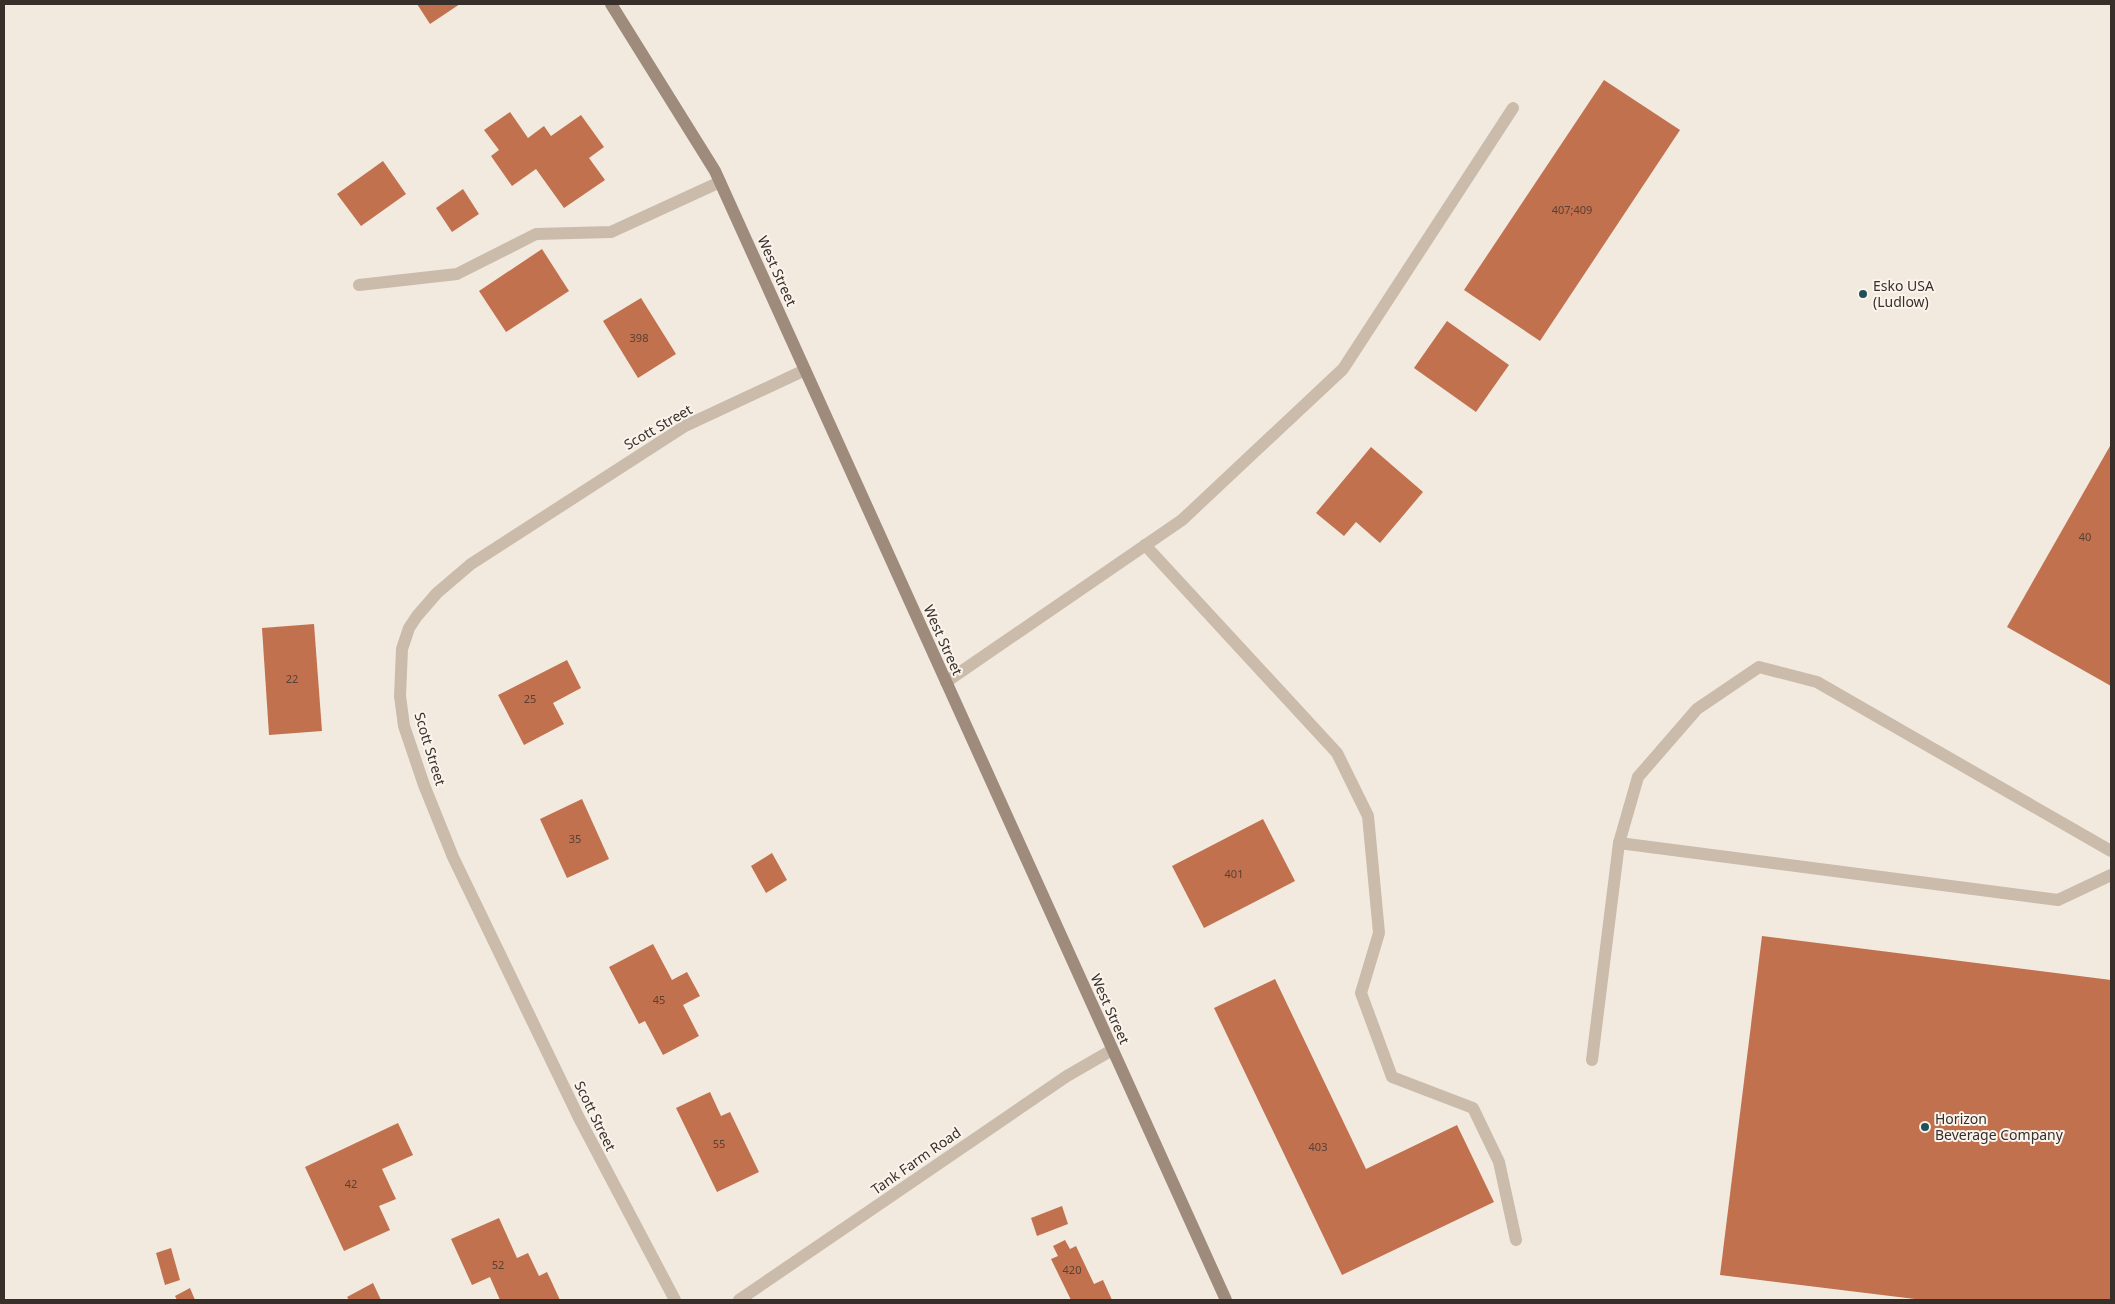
<svg xmlns="http://www.w3.org/2000/svg" width="2115" height="1304" font-family="'Noto Sans',sans-serif">
<style>
.building{fill:#c1714e}
.lines{fill:none;stroke-linecap:round;stroke-linejoin:round}
.lane{stroke:#cabbab;stroke-width:12}
.street{stroke:#cabbab;stroke-width:12}
.secondary{stroke:#9e8b7c;stroke-width:12}
.poi-dot{fill:#215158;stroke:#faf4ec;stroke-width:2}
.labels{text-anchor:middle;stroke-width:4;stroke-linejoin:round;paint-order:stroke}
.number-label{font-size:11px;fill:#5a4033}
.street-label{font-size:14px;fill:#382f2a;stroke:#faf4ec}
.poi-label{font-size:14px;fill:#382f2a;stroke:#faf4ec;text-anchor:start}
</style>
<rect width="100%" height="100%" fill="#f2eadf"/>
<g class="building">
<path d="M417 4H460L430 24Z"/>
<path d="M1604 80 1680 130 1540 341 1464 290Z"/>
<path d="M510 112 528 138 544 126 551 136 581 115 604 147 589 158 605 180 564 208 536 169 512 186 491 156 499 150 484 130Z"/>
<path d="M383 161 406 194 361 226 337 194Z"/>
<path d="M463 189 479 214 452 232 436 208Z"/>
<path d="M542 249 569 291 506 332 479 291Z"/>
<path d="M641 298 676 354 638 378 603 321Z"/>
<path d="M1447 321 1509 365 1476 412 1414 368Z"/>
<path d="M2110 446 2111 447V686L2007 627Z"/>
<path d="M1371 447 1423 492 1380 543 1356 522 1344 536 1316 513Z"/>
<path d="M314 624 322 731 269 735 262 628Z"/>
<path d="M567 660 581 688 553 703 564 724 524 745 498 695Z"/>
<path d="M582 799 609 859 567 878 540 819Z"/>
<path d="M1263 819 1295 881 1204 928 1172 866Z"/>
<path d="M772 853 787 880 766 893 751 866Z"/>
<path d="M1762 936 2111 980V1300H1923L1720 1275Z"/>
<path d="M653 944 672 980 687 972 700 996 683 1005 699 1036 663 1055 645 1021 639 1024 609 967Z"/>
<path d="M1275 979 1366 1169 1457 1125 1494 1202 1342 1275 1214 1008Z"/>
<path d="M710 1092 721 1116 730 1112 759 1172 717 1192 676 1108Z"/>
<path d="M398 1123 413 1155 382 1169 396 1199 379 1206 390 1230 344 1251 305 1167Z"/>
<path d="M1062 1206 1068 1224 1037 1236 1031 1218Z"/>
<path d="M499 1218 517 1258 528 1253 539 1276 547 1272 560 1300H500L490 1277 472 1285 451 1239Z"/>
<path d="M1065 1240 1070 1249 1076 1246 1094 1284 1103 1280 1112 1300H1071L1051 1259 1058 1256 1053 1246Z"/>
<path d="M171 1248 180 1280 165 1285 156 1253Z"/>
<path d="M373 1283 381 1300H349L347 1297Z"/>
<path d="M190 1288 195 1300H177L175 1296Z"/>
</g>
<g class="lines">
<g class="lane">
<path d="M359 285 457 274 536 234 611 232 720 182"/>
<path d="M1145 545 1337 753 1368 816 1379 933 1361 993 1392 1077 1473 1108 1499 1162 1516 1240"/>
<path d="M946 682 1182 520 1343 369 1513 108"/>
<path d="M2111 851 1817 682 1759 667 1697 709 1638 777 1619 843 2058 900 2111 875"/>
<path d="M1592 1060 1619 843"/>
</g>
<g class="street">
<path d="M675 1300 579 1118 453 857 424 785 404 726 400 696 402 649 409 628 417 616 437 593 471 564 685 426 805 370"/>
<path d="M739 1300 1067 1076 1112 1050"/>
</g>
<path class="secondary" d="M611 4 715 171 1226 1300"/>
</g>
<g class="poi-dot">
<circle cx="1863" cy="294" r="5"/>
<circle cx="1925" cy="1127" r="5"/>
</g>
<g class="labels">
<g class="number-label">
<text x="1572" y="214">407;409</text>
<text x="639" y="342">398</text>
<text x="2085" y="541">40</text>
<text x="292" y="683">22</text>
<text x="530" y="703">25</text>
<text x="575" y="843">35</text>
<text x="1234" y="878">401</text>
<text x="659" y="1004">45</text>
<text x="719" y="1148">55</text>
<text x="1318" y="1151">403</text>
<text x="351" y="1188">42</text>
<text x="498" y="1269">52</text>
<text x="1072" y="1274">420</text>
</g>
<g class="street-label">
<text transform="translate(777 271) rotate(66)" y="5">West Street</text>
<text transform="translate(658 427) rotate(-30)" y="5">Scott Street</text>
<text transform="translate(943 640) rotate(66)" y="5">West Street</text>
<text transform="translate(430 749) rotate(73)" y="5">Scott Street</text>
<text transform="translate(1110 1009) rotate(66)" y="5">West Street</text>
<text transform="translate(595 1116) rotate(64)" y="5">Scott Street</text>
<text transform="translate(916 1161) rotate(-35)" y="5">Tank Farm Road</text>
</g>
<g class="poi-label">
<text x="1873" y="291">Esko USA<tspan x="1873" dy="16">(Ludlow)</tspan></text>
<text x="1935" y="1124">Horizon<tspan x="1935" dy="16">Beverage Company</tspan></text>
</g>
</g>
<rect width="2115" height="1304" fill="none" stroke="#382f2a" stroke-width="10"/>
</svg>
